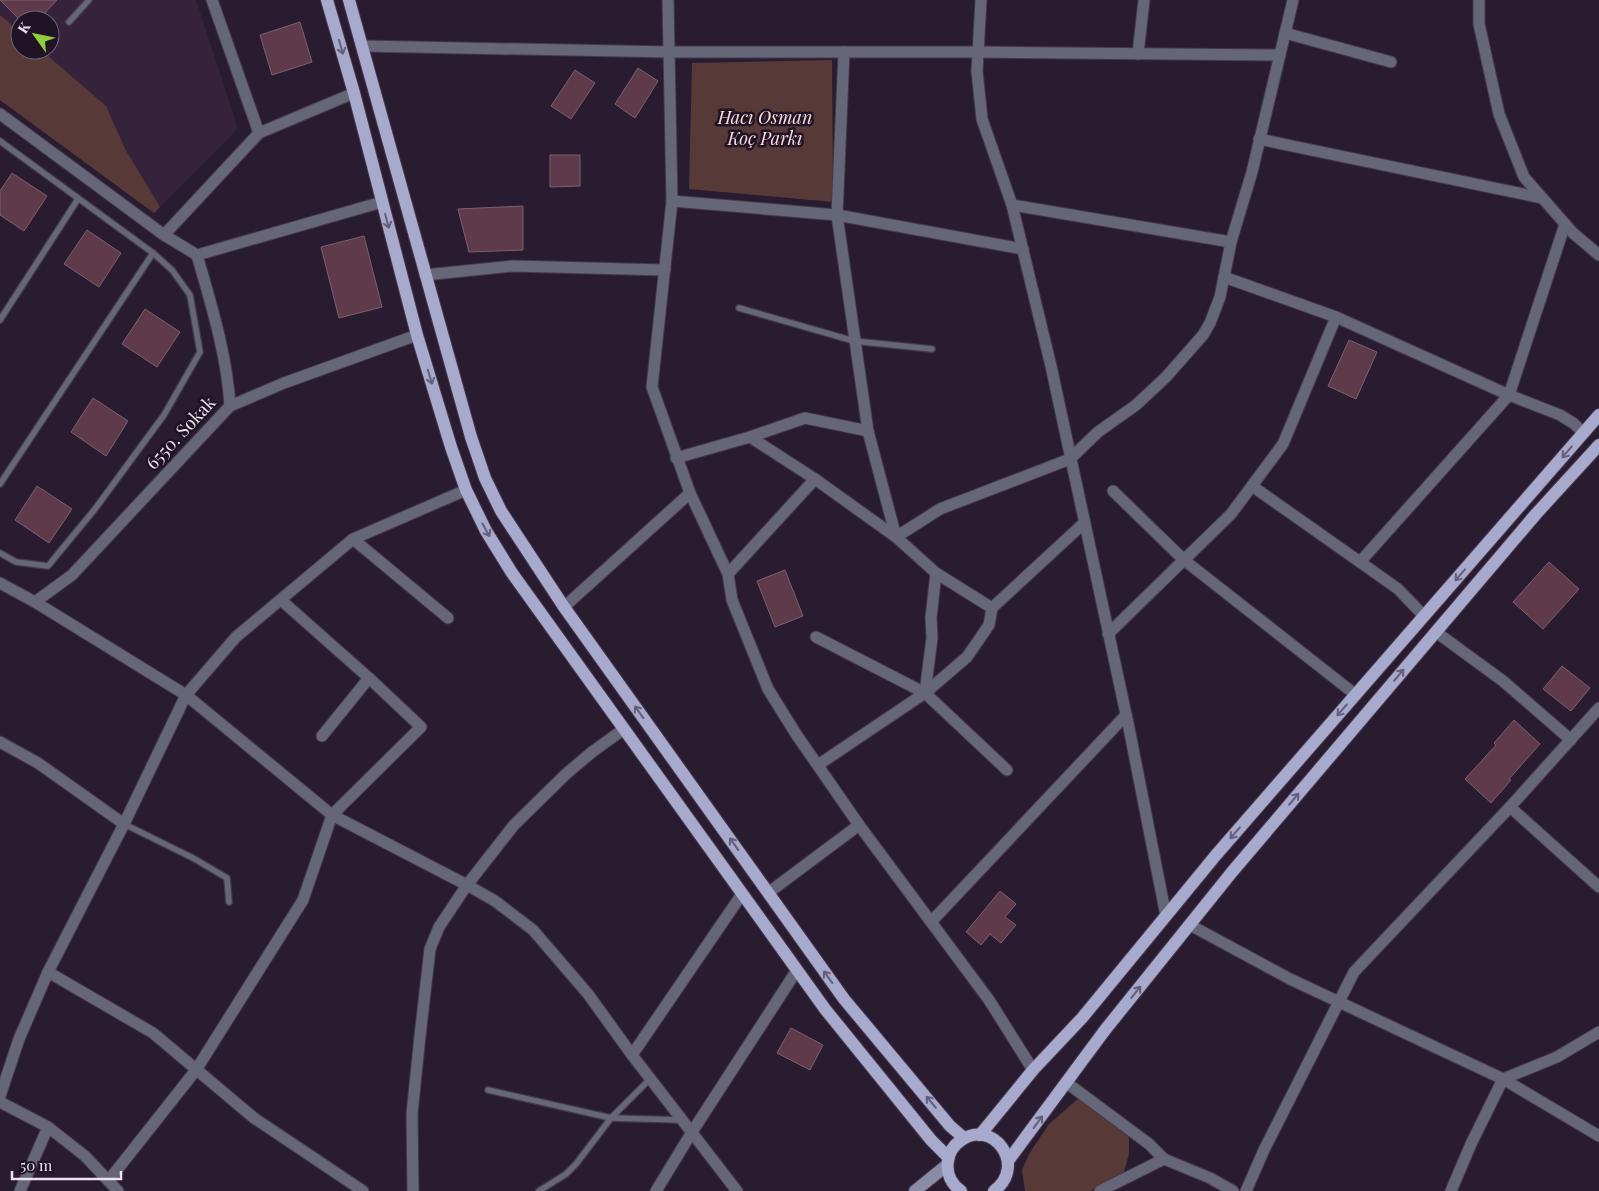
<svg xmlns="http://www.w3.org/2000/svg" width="1599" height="1191" font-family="'Playfair Display',serif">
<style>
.built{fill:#35233c;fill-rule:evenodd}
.green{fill:#573a37}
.building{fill:#5f3a4b;stroke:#7c606c}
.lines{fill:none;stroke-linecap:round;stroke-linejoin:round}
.service-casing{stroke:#45384b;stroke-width:8}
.minor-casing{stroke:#45384b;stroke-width:13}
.secondary-casing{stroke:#45384b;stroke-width:14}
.primary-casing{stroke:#45384b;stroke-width:14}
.service{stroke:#656677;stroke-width:5.5}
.minor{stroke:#656677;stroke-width:11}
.secondary{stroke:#8a8ca7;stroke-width:12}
.primary{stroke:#a7aacc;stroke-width:12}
.oneway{stroke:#645e79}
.labels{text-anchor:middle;stroke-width:5;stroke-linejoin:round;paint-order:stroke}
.park-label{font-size:18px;font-style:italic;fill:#fbdcd8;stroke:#211326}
.street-label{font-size:18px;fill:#ece3f0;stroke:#211326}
</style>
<rect width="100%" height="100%" fill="#2a1c30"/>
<path class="built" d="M0 0H196L238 128 154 213 0 100ZM20 20H50V50H20Z"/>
<g class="green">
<path d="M0 15 20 32V50H41L106 106 125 149 160 207 154 213 0 100Z"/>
<path d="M832 60 833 202 689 189 692 63Z"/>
<path d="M1079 1098 1129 1135V1154L1123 1175 1090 1191H1025L1022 1170 1029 1154 1049 1124Z"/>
</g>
<g class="building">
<path d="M0 0H57L38 20H20Z"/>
<path d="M300 22 312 62 272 75 260 35Z"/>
<path d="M638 68 658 81 635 118 615 104Z"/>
<path d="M575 70 595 83 571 119 551 106Z"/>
<path d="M550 155H580V186L550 187Z"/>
<path d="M12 173 47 196 24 231 0 215V191Z"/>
<path d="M523 206V250L469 252 458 209Z"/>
<path d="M87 230 121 253 99 287 64 264Z"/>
<path d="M364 236 382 307 339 318 321 247Z"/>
<path d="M145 309 180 332 157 367 122 344Z"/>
<path d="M1349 340 1377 352 1356 399 1328 386Z"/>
<path d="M93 398 128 421 106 456 71 432Z"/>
<path d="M37 486 72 509 49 543 15 520Z"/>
<path d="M1549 562 1579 589 1543 629 1513 602Z"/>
<path d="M785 570 803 616 775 627 757 581Z"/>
<path d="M1562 666 1590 688 1571 711 1543 689Z"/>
<path d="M1514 720 1540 744 1509 779 1511 780 1491 803 1465 779 1496 745 1494 743Z"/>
<path d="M1000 891 1016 904 1005 917 1016 925 1001 943 990 934 981 945 966 932Z"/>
<path d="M791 1028 823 1045 810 1070 777 1053Z"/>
</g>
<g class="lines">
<defs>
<g id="service">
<path d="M69 22 89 0"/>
<path d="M0 141 153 253 172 270 190 295 200 352 164 415 95 509 48 566 16 562 0 553"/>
<path d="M739 308 854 341 932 349"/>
<path d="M0 320 78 199"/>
<path d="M0 484 153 253"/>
<path d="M124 824 193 858 227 878 229 902"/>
<path d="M488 1090 611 1118 680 1120"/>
<path d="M539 1191 566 1174 576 1164 611 1118 651 1078"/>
</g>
<g id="minor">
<path d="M212 0 259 133 354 93"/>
<path d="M668 0 672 201 652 387 690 493 728 574 732 600 768 689 796 734 859 825 989 1000 1033 1070"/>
<path d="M981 0 977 71 982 119 1012 205 1051 366 1129 728 1166 916"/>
<path d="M1479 0V24L1499 114 1524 177 1573 233 1599 255"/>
<path d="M1285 33 1391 62"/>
<path d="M362 46 670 52H978L1280 55"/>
<path d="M844 52 837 215 868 431 896 537 936 573 992 608 1084 523"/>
<path d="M1138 54 1144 0"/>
<path d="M0 114 164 235 259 133"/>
<path d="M1259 139 1542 198"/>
<path d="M672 201 837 215 1023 249"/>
<path d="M1012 205 1231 242"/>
<path d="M164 235 197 255 382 202"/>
<path d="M197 255C211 304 227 355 230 406"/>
<path d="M425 275 512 266 665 270"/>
<path d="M1224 277 1336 317 1509 395 1560 415 1573 423 1584 433"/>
<path d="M750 437 815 479 896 537 940 509 1070 459 1098 432 1136 405 1166 377 1203 335 1210 323 1220 297 1231 242 1252 172 1293 0"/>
<path d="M676 458 750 437 805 418 868 431"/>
<path d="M1252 486 1360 562 1509 395 1565 224"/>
<path d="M1113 491 1184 560 1356 695"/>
<path d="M353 539 448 618"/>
<path d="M1360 562 1398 589 1424 616"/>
<path d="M728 574 815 479"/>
<path d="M0 583 35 602 186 695 332 815 467 885 495 901 533 930 588 994 632 1055 737 1191"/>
<path d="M35 602 72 575 230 406 284 383 417 335"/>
<path d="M564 607 690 493"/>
<path d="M1436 632 1503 681 1571 740"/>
<path d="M1108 634 1231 514 1283 444 1336 317"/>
<path d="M816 637 925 693 1007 770"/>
<path d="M925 693 932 638 931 618 936 573"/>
<path d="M322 736 369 678"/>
<path d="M0 742 38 763 124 824"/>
<path d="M818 765 925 693 967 657 989 625 992 608"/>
<path d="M1510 807 1599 887"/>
<path d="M768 893 859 825"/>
<path d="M931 922 1126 715"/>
<path d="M1190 925 1290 979 1503 1079 1599 1136"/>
<path d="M48 972 153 1033 254 1118 363 1191"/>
<path d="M632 1055 742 894"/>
<path d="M1067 1083 1149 1144 1164 1159"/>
<path d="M0 1096 19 1039 48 972 124 824 186 695 236 637 353 539 466 490"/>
<path d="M0 1102 48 1127 85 1156 118 1191"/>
<path d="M109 1180 196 1070 303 900 332 815 421 727 369 678 281 600"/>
<path d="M20 1191 48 1127"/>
<path d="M413 1191 412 1114 420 1036 430 949 439 927 467 885 514 825 566 774 592 752 624 729"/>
<path d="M656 1191 692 1132 797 970"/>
<path d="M1100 1191 1164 1159 1210 1178 1233 1191"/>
<path d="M1246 1191 1264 1150 1354 972 1510 807 1599 708"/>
<path d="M1451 1191 1471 1144 1503 1079 1557 1057 1599 1032"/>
</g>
<path id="secondary" d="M915 1191 947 1165"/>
<g id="primary">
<path d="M327 0 354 93 417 335 451 447 466 490 486 531 512 573 825 1009 931 1140 948 1157"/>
<path d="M349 0 471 437 485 478 501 511 564 607 844 999 950 1126 964 1138"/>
<path d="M980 1135 1033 1070 1082 1018 1216 855 1599 415"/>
<path d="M1008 1161 1105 1030 1232 872 1536 514 1599 445"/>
<path d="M961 1191C951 1184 946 1173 948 1161 949 1153 953 1146 960 1141 993 1117 1028 1166 994 1191"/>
</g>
</defs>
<use href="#service" class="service-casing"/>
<use href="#minor" class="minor-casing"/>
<use href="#secondary" class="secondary-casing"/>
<use href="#primary" class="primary-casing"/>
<use href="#service" class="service"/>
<use href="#minor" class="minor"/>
<use href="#secondary" class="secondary"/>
<use href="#primary" class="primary"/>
</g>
<defs><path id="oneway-shaft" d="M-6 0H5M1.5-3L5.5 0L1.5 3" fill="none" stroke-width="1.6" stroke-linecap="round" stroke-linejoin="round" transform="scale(1.25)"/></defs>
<g class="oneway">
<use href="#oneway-shaft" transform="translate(341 47) rotate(74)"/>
<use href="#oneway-shaft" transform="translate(387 221) rotate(75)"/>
<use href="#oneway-shaft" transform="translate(430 377) rotate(73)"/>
<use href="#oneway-shaft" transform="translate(1567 452) rotate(131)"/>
<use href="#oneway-shaft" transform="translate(486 530) rotate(61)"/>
<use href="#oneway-shaft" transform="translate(1460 575) rotate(131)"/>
<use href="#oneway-shaft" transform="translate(1399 675) rotate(-50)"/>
<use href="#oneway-shaft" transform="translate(1342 710) rotate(131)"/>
<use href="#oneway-shaft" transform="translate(639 712) rotate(-126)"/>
<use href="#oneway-shaft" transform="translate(1294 799) rotate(-50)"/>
<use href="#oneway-shaft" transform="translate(1235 833) rotate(131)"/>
<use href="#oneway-shaft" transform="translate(734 844) rotate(-126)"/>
<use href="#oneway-shaft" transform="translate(828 977) rotate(-126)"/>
<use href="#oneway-shaft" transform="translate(1136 992) rotate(-51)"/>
<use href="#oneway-shaft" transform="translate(931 1102) rotate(-130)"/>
<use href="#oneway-shaft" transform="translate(1038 1122) rotate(-54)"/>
</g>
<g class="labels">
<g class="park-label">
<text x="765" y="124">Hacı Osman<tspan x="765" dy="21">Koç Parkı</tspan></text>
</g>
<g class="street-label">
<text transform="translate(181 433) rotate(-47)" y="6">6550. Sokak</text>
</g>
</g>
<g transform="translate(35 35) rotate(303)"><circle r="24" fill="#211326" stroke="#726677"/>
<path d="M0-4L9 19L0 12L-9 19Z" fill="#93cc3d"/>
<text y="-8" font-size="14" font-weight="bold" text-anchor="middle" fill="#ece3f0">K</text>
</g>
<path d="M12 1171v8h109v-8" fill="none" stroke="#ece3f0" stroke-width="2.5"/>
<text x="20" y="1171" font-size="15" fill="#ece3f0" stroke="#211326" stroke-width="4" paint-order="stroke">50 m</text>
</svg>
